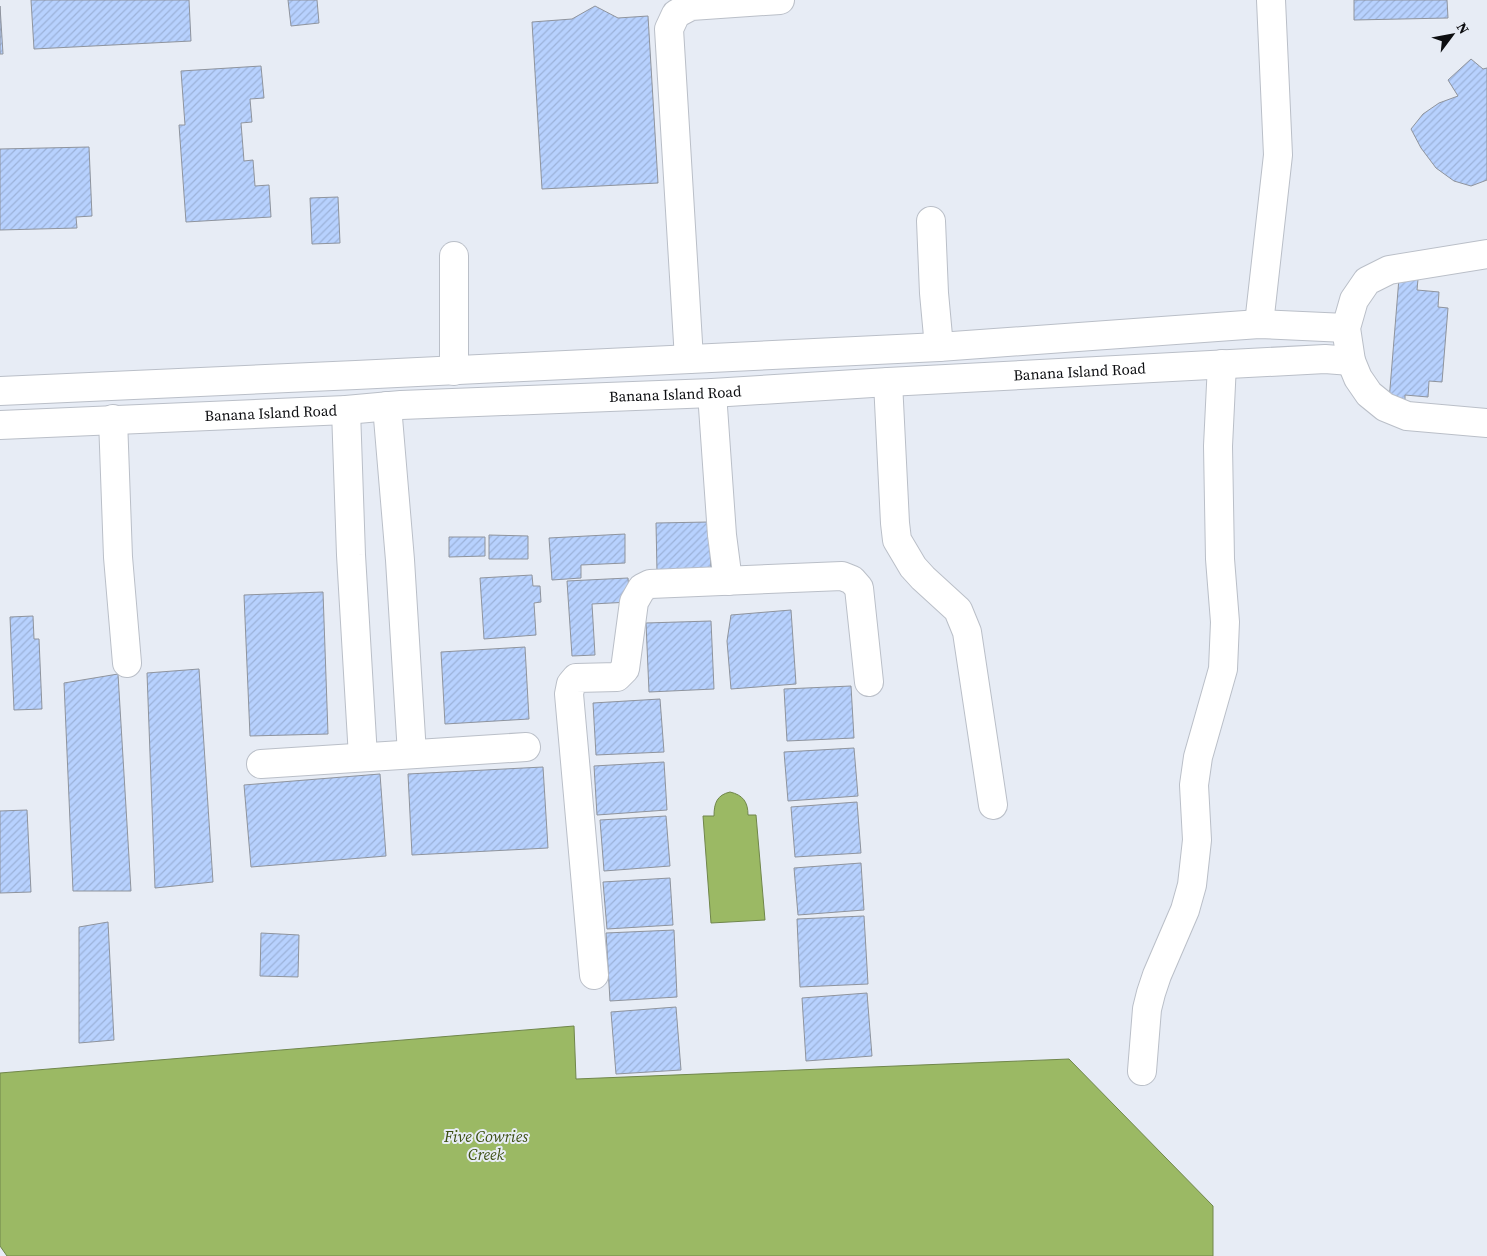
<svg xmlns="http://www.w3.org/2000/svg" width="1487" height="1256" font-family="'Source Serif 4',serif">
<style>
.water{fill:#9bb964;stroke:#70864b}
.building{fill:url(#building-hatch);stroke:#8f949d}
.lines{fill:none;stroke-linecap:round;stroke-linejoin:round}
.minor-casing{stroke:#babfc8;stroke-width:30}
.minor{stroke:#fff;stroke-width:28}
.labels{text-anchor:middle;stroke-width:4;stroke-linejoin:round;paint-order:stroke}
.street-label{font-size:15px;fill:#0d0e11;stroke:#e7ecf5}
.water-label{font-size:16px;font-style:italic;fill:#3c4f12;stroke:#e7ecf5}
</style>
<defs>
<pattern id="building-hatch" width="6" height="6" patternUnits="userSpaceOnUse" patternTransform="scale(1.25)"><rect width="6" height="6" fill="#b7d1fe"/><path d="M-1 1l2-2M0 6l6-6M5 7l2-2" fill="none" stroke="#9cb2d9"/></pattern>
</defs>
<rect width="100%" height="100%" fill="#e7ecf5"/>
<g class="water">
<path d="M730 792C743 795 748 802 748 815H756L765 920 711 923 703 816H714C714 803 717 795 730 792Z"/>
<path d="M574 1026 576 1079 1069 1059 1213 1206V1256H7L0 1246V1073Z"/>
</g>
<g class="building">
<path d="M31 0H189L191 41 34 49Z"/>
<path d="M288 0H317L319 23 291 26Z"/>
<path d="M1354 0H1447L1448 18 1354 20Z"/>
<path d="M0 6 3 54H0Z"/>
<path d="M595 6 618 18 648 16 658 183 542 189 532 22 572 19Z"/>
<path d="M1471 59 1483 69 1487 68V180L1471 186 1454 181 1436 168 1421 148 1411 129 1423 114 1439 103 1458 96 1448 80Z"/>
<path d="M261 66 264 98 250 99 252 122 241 123 244 161 253 160 255 186 269 185 271 217 186 222 179 125H185L181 71Z"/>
<path d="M89 147 92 216 76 217 77 228 0 230V149Z"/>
<path d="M338 197 340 243 312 244 310 198Z"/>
<path d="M1399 278 1418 279 1417 290 1439 292 1438 307 1448 308 1442 382 1429 381 1428 397 1405 395V402L1389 401Z"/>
<path d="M709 522 711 570 657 572 656 523Z"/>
<path d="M625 534V563L581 565V578L552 580 549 538Z"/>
<path d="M489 535 528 536V559H489Z"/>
<path d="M449 537H485V556L449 557Z"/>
<path d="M532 575 533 586H540L541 602 534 603 536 635 484 639 480 578Z"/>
<path d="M628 578 630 602 592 604 595 655 572 656 567 581Z"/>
<path d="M323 592 328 734 250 736 244 595Z"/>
<path d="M791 610 796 684 731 689 727 641 731 615Z"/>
<path d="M33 616 34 639H39L42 709 14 710 10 617Z"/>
<path d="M711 621 714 689 649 692 646 623Z"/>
<path d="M525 647 529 719 445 724 441 652Z"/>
<path d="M199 669 213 882 155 888 147 673Z"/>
<path d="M118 674 131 891H73L64 683Z"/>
<path d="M851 686 854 738 787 741 784 689Z"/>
<path d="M660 699 664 752 596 755 593 703Z"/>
<path d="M854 748 858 796 788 801 784 752Z"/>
<path d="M664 762 667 810 597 815 594 766Z"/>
<path d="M543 767 548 848 412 855 408 774Z"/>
<path d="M380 774 386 856 251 867 244 785Z"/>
<path d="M857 802 861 853 795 857 791 807Z"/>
<path d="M27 810 31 892 0 893V811Z"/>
<path d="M666 816 670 866 604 871 600 820Z"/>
<path d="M861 863 864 910 798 915 794 868Z"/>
<path d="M670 878 673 925 607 929 603 882Z"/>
<path d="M864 916 868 984 800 987 797 919Z"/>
<path d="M108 922 114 1040 79 1043V927Z"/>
<path d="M674 930 677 997 610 1001 606 933Z"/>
<path d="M261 933 299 935 298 977 260 976Z"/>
<path d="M867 993 872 1056 806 1061 802 998Z"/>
<path d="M676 1007 681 1070 616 1074 611 1012Z"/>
</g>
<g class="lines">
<defs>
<g id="minor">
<path d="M931 221 934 293 939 347"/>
<path d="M1487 254 1389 270 1367 281 1354 300 1346 328 1351 361 1358 378 1369 394 1385 407 1407 416 1487 423"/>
<path d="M454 256V371"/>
<path d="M1259 324 1278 155 1271 0"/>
<path d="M689 359 669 29 676 14 691 6 780 0"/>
<path d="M888 382 895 523 897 540 913 567 923 578 958 610 967 632 993 805"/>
<path d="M0 391 356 375 939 347 1259 324 1346 328"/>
<path d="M712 393 722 535 728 581"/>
<path d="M387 406 400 560 412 754"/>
<path d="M346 410 351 555 363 757"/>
<path d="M113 419 118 557 127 663"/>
<path id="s1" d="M0 425 346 410 401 405 712 393 888 382 1325 359 1351 361"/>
<path d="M261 764 526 747"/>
<path d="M594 975 569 694 571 684 576 678 617 677 625 669 634 602 642 588 650 584 842 576 852 580 859 588 869 682"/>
<path d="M1142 1071 1147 1009 1151 993 1157 975 1185 910 1192 885 1197 840 1194 785 1198 757 1223 669 1225 622 1220 559 1218 446 1222 364"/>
</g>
</defs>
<use href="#minor" class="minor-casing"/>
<use href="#minor" class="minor"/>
</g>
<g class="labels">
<g class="street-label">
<text dy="5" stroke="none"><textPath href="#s1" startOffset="1081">Banana Island Road</textPath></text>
<text dy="5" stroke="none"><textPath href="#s1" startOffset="676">Banana Island Road</textPath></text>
<text dy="5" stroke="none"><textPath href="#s1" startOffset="271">Banana Island Road</textPath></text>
</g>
<g class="water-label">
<text x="486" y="1142">Five Cowries<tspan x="486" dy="18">Creek</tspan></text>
</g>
</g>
<g transform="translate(1452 35) rotate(58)" stroke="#e7ecf5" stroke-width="4" paint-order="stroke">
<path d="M0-4L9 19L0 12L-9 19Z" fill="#0d0e11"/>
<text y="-8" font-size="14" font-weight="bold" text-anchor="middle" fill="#0d0e11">N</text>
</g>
</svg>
